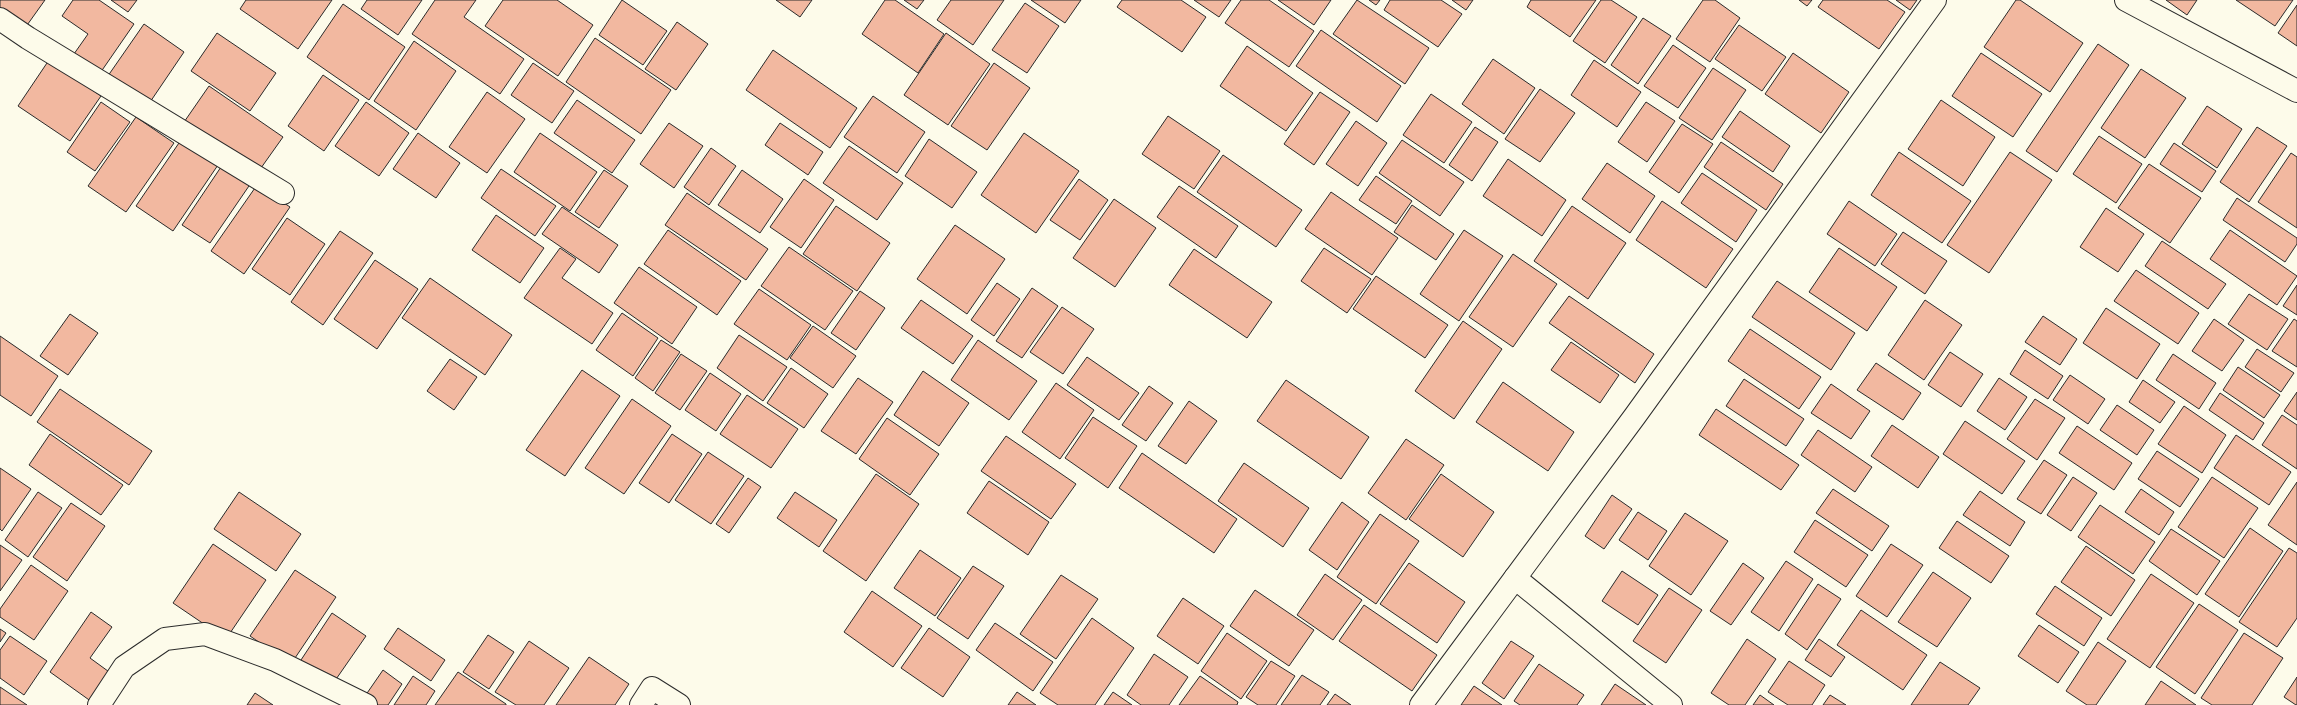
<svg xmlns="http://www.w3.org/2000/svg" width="2297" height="705" font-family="'DejaVu Sans',sans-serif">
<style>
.building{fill:#f2b8a0;stroke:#2b2b2b}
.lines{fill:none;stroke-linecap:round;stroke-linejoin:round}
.minor-casing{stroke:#2b2b2b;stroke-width:24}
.minor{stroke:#fdfbea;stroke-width:22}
</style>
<rect width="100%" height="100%" fill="#fdfbea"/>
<g class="building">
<path d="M0 0H45L25 28 0 11Z"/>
<path d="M73 0H99L134 24 96 79 69 61 88 34 62 16Z"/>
<path d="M111 0H137L128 12Z"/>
<path d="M246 0H332L298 49 240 9Z"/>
<path d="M367 0H422L398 35 361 9Z"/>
<path d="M435 0H476L464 17 524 59 500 94 412 34Z"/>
<path d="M503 0H557L593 25 558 76 485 26Z"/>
<path d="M622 0 667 31 643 65 599 35Z"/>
<path d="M776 0H812L800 17Z"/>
<path d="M885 0H895L944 34 918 73 862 34Z"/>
<path d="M904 0H924L917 9Z"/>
<path d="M951 0H1004L973 45 937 20Z"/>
<path d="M1031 0H1081L1065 23Z"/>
<path d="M1122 0H1181L1206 17 1182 52 1117 7Z"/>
<path d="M1194 0H1231L1219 17Z"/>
<path d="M1241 0H1269L1314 31 1289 67 1225 23Z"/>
<path d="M1278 0H1331L1314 25Z"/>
<path d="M1357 0 1429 48 1405 84 1333 34Z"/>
<path d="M1369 0H1380L1376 5Z"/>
<path d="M1390 0H1441L1462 14 1438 47 1384 10Z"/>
<path d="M1452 0H1473L1466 10Z"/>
<path d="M1531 0H1596L1570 37 1527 7Z"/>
<path d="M1601 0H1611L1637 17 1605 63 1573 41Z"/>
<path d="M1703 0H1715L1740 18 1710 62 1676 39Z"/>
<path d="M1799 0H1812L1807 6Z"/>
<path d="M1823 0H1887L1905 12 1879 49 1818 7Z"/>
<path d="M1896 0H1917L1910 10Z"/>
<path d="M2016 0H2020L2083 43 2050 92 1984 47Z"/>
<path d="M2166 0H2197L2187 15Z"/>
<path d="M2236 0H2293L2275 26Z"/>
<path d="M1025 3 1059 26 1027 73 992 50Z"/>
<path d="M343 4 405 47 369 100 307 57Z"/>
<path d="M2297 5V46L2278 33Z"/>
<path d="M1643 18 1671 36 1638 84 1611 65Z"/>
<path d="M677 22 708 44 676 90 645 69Z"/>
<path d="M144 24 184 52 144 111 103 83Z"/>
<path d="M1739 25 1786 57 1762 91 1715 59Z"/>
<path d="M1321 30 1401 86 1377 122 1296 66Z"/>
<path d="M217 33 276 73 250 111 191 71Z"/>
<path d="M946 33 990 64 948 125 904 95Z"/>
<path d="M595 38 671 90 641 134 566 82Z"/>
<path d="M414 41 456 71 416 130 374 101Z"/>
<path d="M2098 44 2129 65 2057 172 2026 151Z"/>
<path d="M1673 45 1706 68 1678 108 1644 86Z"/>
<path d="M1247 46 1313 93 1286 131 1220 86Z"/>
<path d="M773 50 857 108 830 148 746 90Z"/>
<path d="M1793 53 1849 92 1821 133 1765 94Z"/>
<path d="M1981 53 2042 94 2013 137 1952 96Z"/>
<path d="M1493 59 1535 88 1504 134 1462 104Z"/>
<path d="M49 60 101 96 70 141 18 106Z"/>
<path d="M1594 60 1641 92 1617 127 1571 95Z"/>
<path d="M533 63 574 91 552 123 511 95Z"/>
<path d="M994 63 1030 88 987 150 951 126Z"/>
<path d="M1713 68 1746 90 1712 140 1679 118Z"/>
<path d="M2141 69 2186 98 2145 158 2101 128Z"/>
<path d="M323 75 359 100 324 151 288 126Z"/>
<path d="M209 86 283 137 256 175 182 125Z"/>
<path d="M1540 89 1575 113 1540 162 1505 139Z"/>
<path d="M487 92 525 119 487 173 449 147Z"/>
<path d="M1320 92 1350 112 1314 165 1284 144Z"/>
<path d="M1431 94 1472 122 1444 163 1403 135Z"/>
<path d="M873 96 925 132 897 173 844 137Z"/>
<path d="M577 100 635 140 612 173 554 133Z"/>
<path d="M1941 100 1995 137 1963 186 1908 149Z"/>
<path d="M101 102 130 122 95 171 67 152Z"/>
<path d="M366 102 409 133 379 176 335 146Z"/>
<path d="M1646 102 1675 121 1647 162 1618 142Z"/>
<path d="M2207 106 2242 129 2217 168 2182 144Z"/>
<path d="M1740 111 1790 146 1773 172 1722 137Z"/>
<path d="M1168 116 1220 151 1194 189 1142 154Z"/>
<path d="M136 117 174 143 126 212 88 186Z"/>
<path d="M1356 121 1387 143 1358 186 1326 164Z"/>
<path d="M669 123 703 146 674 188 640 164Z"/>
<path d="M780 123 823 152 808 175 765 145Z"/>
<path d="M1682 124 1713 144 1679 193 1649 172Z"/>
<path d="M1475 127 1498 142 1472 181 1449 165Z"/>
<path d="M2257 127 2287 146 2249 202 2220 182Z"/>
<path d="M418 133 460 163 436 198 393 169Z"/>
<path d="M540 133 597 172 570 211 514 172Z"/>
<path d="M1024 133 1079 171 1036 233 981 195Z"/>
<path d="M2099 136 2142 164 2116 203 2073 174Z"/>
<path d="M929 139 977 172 952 208 905 176Z"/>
<path d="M181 140 218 165 173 231 136 206Z"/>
<path d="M1402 140 1464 182 1440 216 1379 173Z"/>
<path d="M1721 142 1783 184 1766 210 1704 167Z"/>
<path d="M2174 143 2216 171 2202 192 2160 164Z"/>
<path d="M849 146 903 183 877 220 823 183Z"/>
<path d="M711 148 736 166 709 205 684 187Z"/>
<path d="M1899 152 1971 201 1942 243 1871 195Z"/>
<path d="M2010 152 2052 180 1989 273 1947 245Z"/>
<path d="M2291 153 2297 157V228L2258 202Z"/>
<path d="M1223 155 1302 210 1276 247 1197 192Z"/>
<path d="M1508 159 1566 200 1542 236 1483 196Z"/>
<path d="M1607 163 1655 196 1630 233 1582 199Z"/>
<path d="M223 164 251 183 210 243 182 225Z"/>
<path d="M2149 164 2201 198 2170 243 2118 208Z"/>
<path d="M501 169 556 206 535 236 481 198Z"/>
<path d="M604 170 628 186 599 228 575 212Z"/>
<path d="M742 170 783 199 760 233 718 205Z"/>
<path d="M1702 173 1757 210 1736 242 1681 203Z"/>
<path d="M1376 176 1412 201 1396 224 1359 200Z"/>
<path d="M804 179 834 200 801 248 770 227Z"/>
<path d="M1079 179 1108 200 1080 240 1050 220Z"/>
<path d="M257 185 290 207 244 274 211 251Z"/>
<path d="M1179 186 1238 226 1216 258 1157 217Z"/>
<path d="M1331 192 1398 238 1372 275 1305 229Z"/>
<path d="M687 193 768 249 746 280 665 225Z"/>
<path d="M2237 198 2297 238V244L2285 262 2223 220Z"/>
<path d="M1114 199 1156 228 1115 287 1073 258Z"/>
<path d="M1662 201 1733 249 1706 288 1636 240Z"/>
<path d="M1849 201 1897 234 1875 266 1827 234Z"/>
<path d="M1412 205 1454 234 1436 260 1394 232Z"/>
<path d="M836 206 890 243 857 291 803 254Z"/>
<path d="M1572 206 1626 243 1588 299 1534 261Z"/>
<path d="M562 207 618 245 599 273 542 234Z"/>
<path d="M2106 208 2144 234 2118 272 2080 247Z"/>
<path d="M496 215 544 248 520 283 472 250Z"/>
<path d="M287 218 325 244 290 295 252 269Z"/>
<path d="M955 225 1005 259 967 314 917 279Z"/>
<path d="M668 230 741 281 717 315 644 264Z"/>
<path d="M1464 230 1503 256 1459 321 1420 294Z"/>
<path d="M2230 230 2297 276 2277 305 2210 259Z"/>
<path d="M340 231 373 253 323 325 291 302Z"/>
<path d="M1903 232 1947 261 1925 294 1881 264Z"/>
<path d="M2162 241 2226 284 2208 309 2145 266Z"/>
<path d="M789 247 853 291 825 330 761 286Z"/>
<path d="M560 248 576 259 562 278 613 313 592 344 524 298Z"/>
<path d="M1324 248 1371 279 1347 313 1301 281Z"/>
<path d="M1839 248 1897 287 1867 331 1809 292Z"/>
<path d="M1194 249 1272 302 1247 338 1169 285Z"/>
<path d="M1513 254 1557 284 1513 347 1469 317Z"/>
<path d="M375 260 418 289 377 349 334 319Z"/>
<path d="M639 267 697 307 672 344 614 303Z"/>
<path d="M2136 270 2199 313 2178 344 2114 301Z"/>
<path d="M1376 276 1448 325 1425 358 1353 309Z"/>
<path d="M430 278 512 335 485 375 402 318Z"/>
<path d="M1777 281 1855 333 1831 370 1752 317Z"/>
<path d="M997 283 1020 299 994 336 971 320Z"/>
<path d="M2297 285V315L2283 306Z"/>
<path d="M1032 288 1058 306 1022 358 996 341Z"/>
<path d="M759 289 811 325 787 360 734 324Z"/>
<path d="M860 291 885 308 856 350 831 333Z"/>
<path d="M2249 294 2288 319 2267 350 2228 324Z"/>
<path d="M1569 296 1654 354 1635 383 1549 323Z"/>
<path d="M921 300 973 336 953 364 901 328Z"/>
<path d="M1925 300 1962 325 1924 380 1888 355Z"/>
<path d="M1062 307 1094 329 1063 374 1030 352Z"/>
<path d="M2106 308 2160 344 2137 379 2083 343Z"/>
<path d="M622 313 658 338 633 376 596 350Z"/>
<path d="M70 314 98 333 68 375 40 356Z"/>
<path d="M2043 316 2077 339 2060 365 2025 342Z"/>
<path d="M2214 319 2244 340 2222 371 2192 351Z"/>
<path d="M2294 319 2297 321V367L2272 351Z"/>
<path d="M1463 321 1502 349 1454 419 1415 391Z"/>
<path d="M813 326 856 356 833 388 790 358Z"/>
<path d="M1750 329 1821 377 1799 409 1728 361Z"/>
<path d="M739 335 787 367 763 401 717 368Z"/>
<path d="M0 336 58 376 31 416 0 395Z"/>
<path d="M661 340 680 352 653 391 635 378Z"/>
<path d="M978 340 1037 381 1009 420 951 380Z"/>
<path d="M1571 342 1619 375 1600 403 1551 370Z"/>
<path d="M2257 349 2294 373 2281 392 2245 367Z"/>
<path d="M2025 350 2063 376 2048 399 2010 374Z"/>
<path d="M1950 352 1983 374 1961 407 1928 385Z"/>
<path d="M681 354 707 371 680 410 655 393Z"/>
<path d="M2173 354 2216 383 2199 409 2156 380Z"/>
<path d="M1087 357 1139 393 1119 420 1067 385Z"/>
<path d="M450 359 477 377 454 410 427 391Z"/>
<path d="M1876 363 1921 393 1903 420 1857 390Z"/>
<path d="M2238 367 2280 395 2264 418 2223 390Z"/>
<path d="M791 368 828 394 804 428 767 403Z"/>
<path d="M582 370 620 396 565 476 526 450Z"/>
<path d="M923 371 969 403 939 446 894 415Z"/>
<path d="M710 373 741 394 716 431 685 410Z"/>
<path d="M2070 375 2105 399 2088 424 2053 400Z"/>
<path d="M858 378 893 402 856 454 821 431Z"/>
<path d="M1999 378 2027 397 2005 430 1977 411Z"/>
<path d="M1744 379 1804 419 1786 446 1726 406Z"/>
<path d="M1286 380 1369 437 1341 479 1257 421Z"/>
<path d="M2143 380 2175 402 2160 423 2129 402Z"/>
<path d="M1503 382 1574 432 1548 471 1476 422Z"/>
<path d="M1056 383 1094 410 1060 459 1022 432Z"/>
<path d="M1831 384 1870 411 1851 439 1811 413Z"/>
<path d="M1149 386 1173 403 1146 441 1122 425Z"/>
<path d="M60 389 152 451 129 485 37 422Z"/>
<path d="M2297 392V420L2284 411Z"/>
<path d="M2220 393 2264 423 2253 440 2209 410Z"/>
<path d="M747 395 798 429 771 468 720 434Z"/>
<path d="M632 399 671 426 624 494 585 468Z"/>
<path d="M2035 399 2065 418 2037 460 2007 439Z"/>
<path d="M1189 401 1217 421 1186 464 1158 446Z"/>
<path d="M2117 405 2154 430 2137 455 2100 430Z"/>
<path d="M2184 406 2226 435 2202 473 2158 444Z"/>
<path d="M1716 409 1799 465 1781 490 1699 435Z"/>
<path d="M2282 415 2297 425V469L2262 445Z"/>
<path d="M1093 417 1137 446 1108 488 1065 458Z"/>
<path d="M887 418 939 454 910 495 859 459Z"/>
<path d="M1965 421 2025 461 2002 494 1943 454Z"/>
<path d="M1892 425 1939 457 1918 488 1871 456Z"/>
<path d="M2077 426 2132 463 2114 490 2059 453Z"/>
<path d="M1818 430 1872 467 1855 492 1801 455Z"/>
<path d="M50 434 123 485 101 515 29 465Z"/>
<path d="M672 434 702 454 669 503 639 483Z"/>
<path d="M2236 435 2291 472 2269 505 2214 468Z"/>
<path d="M1006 436 1076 484 1051 519 981 471Z"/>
<path d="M1406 439 1444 465 1406 520 1368 493Z"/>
<path d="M2157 451 2199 479 2180 507 2138 479Z"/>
<path d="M708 452 744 476 711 524 675 500Z"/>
<path d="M1142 453 1237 519 1214 553 1119 488Z"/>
<path d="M2044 460 2067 475 2041 514 2017 499Z"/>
<path d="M1244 463 1309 508 1283 547 1218 501Z"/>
<path d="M0 468 31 489 2 531 0 529Z"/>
<path d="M876 474 919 504 866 581 823 551Z"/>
<path d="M1441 474 1494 512 1463 557 1409 519Z"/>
<path d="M2073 477 2097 493 2071 531 2047 515Z"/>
<path d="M2212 477 2258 508 2224 558 2178 527Z"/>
<path d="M748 478 761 487 729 533 716 524Z"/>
<path d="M989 481 1049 522 1028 555 967 513Z"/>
<path d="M2297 482V545L2268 525Z"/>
<path d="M1833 489 1889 526 1872 551 1816 513Z"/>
<path d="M2141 489 2174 512 2159 535 2125 512Z"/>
<path d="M1980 491 2025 522 2010 546 1963 515Z"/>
<path d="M38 492 62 508 28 557 5 540Z"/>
<path d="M239 492 301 534 276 571 214 529Z"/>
<path d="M795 492 837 520 819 547 777 518Z"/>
<path d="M1612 495 1632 509 1604 549 1585 536Z"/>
<path d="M1342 502 1369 522 1337 570 1309 550Z"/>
<path d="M71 503 105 526 67 581 33 557Z"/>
<path d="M2100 505 2155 542 2133 574 2078 537Z"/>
<path d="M1638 512 1667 531 1648 560 1619 540Z"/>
<path d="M1685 513 1728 541 1691 595 1649 566Z"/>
<path d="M1380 514 1419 541 1376 604 1337 577Z"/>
<path d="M1815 520 1868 555 1846 587 1794 552Z"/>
<path d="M1957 521 2009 556 1991 583 1939 548Z"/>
<path d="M2250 528 2283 551 2239 617 2205 594Z"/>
<path d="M2171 529 2220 561 2197 595 2149 561Z"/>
<path d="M213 544 266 580 226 639 173 603Z"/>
<path d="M1891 544 1923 565 1887 617 1856 596Z"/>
<path d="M0 545 22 560 0 591Z"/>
<path d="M2086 546 2135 580 2111 616 2061 582Z"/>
<path d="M2289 548 2297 553V618L2277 647 2239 622Z"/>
<path d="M920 550 961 578 935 616 894 588Z"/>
<path d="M1786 561 1813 579 1779 631 1751 612Z"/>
<path d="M1409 563 1465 602 1437 643 1380 604Z"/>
<path d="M1743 563 1764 578 1731 625 1710 611Z"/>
<path d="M31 565 68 591 34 640 0 617V609Z"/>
<path d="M973 566 1004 586 968 639 937 618Z"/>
<path d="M295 570 336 597 291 664 250 636Z"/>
<path d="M1622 571 1658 595 1638 625 1602 601Z"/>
<path d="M1933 572 1971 598 1937 647 1898 622Z"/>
<path d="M1325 574 1362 600 1333 640 1297 615Z"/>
<path d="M2151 574 2194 603 2150 668 2107 639Z"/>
<path d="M1061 575 1098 599 1056 659 1020 634Z"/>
<path d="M1818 584 1841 599 1807 650 1785 634Z"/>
<path d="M2055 586 2102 618 2084 646 2036 614Z"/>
<path d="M1669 588 1702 610 1666 663 1633 641Z"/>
<path d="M1255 590 1314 630 1289 666 1230 626Z"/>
<path d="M872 591 922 626 893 667 844 632Z"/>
<path d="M1183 598 1224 626 1198 664 1157 636Z"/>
<path d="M2199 604 2238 630 2195 694 2156 667Z"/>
<path d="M1364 605 1437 655 1412 691 1339 641Z"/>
<path d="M1861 610 1927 655 1903 690 1837 645Z"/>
<path d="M91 612 112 627 90 658 112 674 92 702 50 672Z"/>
<path d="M332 613 366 636 332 685 299 663Z"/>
<path d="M1092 618 1134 648 1095 705H1058L1040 693Z"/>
<path d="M995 623 1053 662 1033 691 976 650Z"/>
<path d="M2039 625 2079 652 2058 683 2018 656Z"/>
<path d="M398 628 445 660 431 681 384 649Z"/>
<path d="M929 628 970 657 943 697 901 668Z"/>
<path d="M0 629 6 633 0 642Z"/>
<path d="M1227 633 1267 661 1241 699 1201 671Z"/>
<path d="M2244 633 2283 658 2252 705H2212L2201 698Z"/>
<path d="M488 635 514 652 489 689 463 672Z"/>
<path d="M10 636 47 661 24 695 0 678V650Z"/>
<path d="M1747 639 1776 659 1745 705H1729L1711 693Z"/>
<path d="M1819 639 1845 657 1831 677 1805 660Z"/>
<path d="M529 641 569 668 544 705H516L495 692Z"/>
<path d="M1511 641 1534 656 1504 699 1482 683Z"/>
<path d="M2098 642 2126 661 2096 705H2087L2066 691Z"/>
<path d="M1154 654 1188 677 1169 705H1141L1127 695Z"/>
<path d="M589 657 629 684 615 705H556Z"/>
<path d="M1271 661 1295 676 1276 705H1258L1246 697Z"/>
<path d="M1789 661 1825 685 1812 705H1788L1768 692Z"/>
<path d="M1940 662 1980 688 1968 705H1911Z"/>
<path d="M1539 664 1584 695 1577 705H1520L1514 701Z"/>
<path d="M383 670 402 684 388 705H372L363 699Z"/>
<path d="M458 672 506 704V705H435Z"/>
<path d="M1302 675 1329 692 1320 705H1281Z"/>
<path d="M413 676 435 691 426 705H394Z"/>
<path d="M1200 676 1238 702 1237 705H1179Z"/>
<path d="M2297 677V705H2296L2284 697Z"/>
<path d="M2161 681 2196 705H2145Z"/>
<path d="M1615 684 1646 705H1601Z"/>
<path d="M1474 686 1502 705H1461Z"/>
<path d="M0 687 27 705H0Z"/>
<path d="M1017 692 1036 705H1008Z"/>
<path d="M1113 692 1132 705H1104Z"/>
<path d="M255 693 273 705H247Z"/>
<path d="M1335 694 1351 705H1327Z"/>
<path d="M1760 695 1774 705H1753Z"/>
<path d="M1830 695 1846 705H1823Z"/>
</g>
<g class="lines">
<defs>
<g id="minor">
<path d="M2126 0 2297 91"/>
<path d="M0 19 28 38 283 193"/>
<path d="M1515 578 1671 705"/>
<path d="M99 705 124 667 165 639 205 634 275 660 366 705"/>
<path d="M641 705 652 688 679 705"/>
<path d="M1421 705 1635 416 1935 0"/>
</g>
</defs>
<use href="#minor" class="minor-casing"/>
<use href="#minor" class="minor"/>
</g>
</svg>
